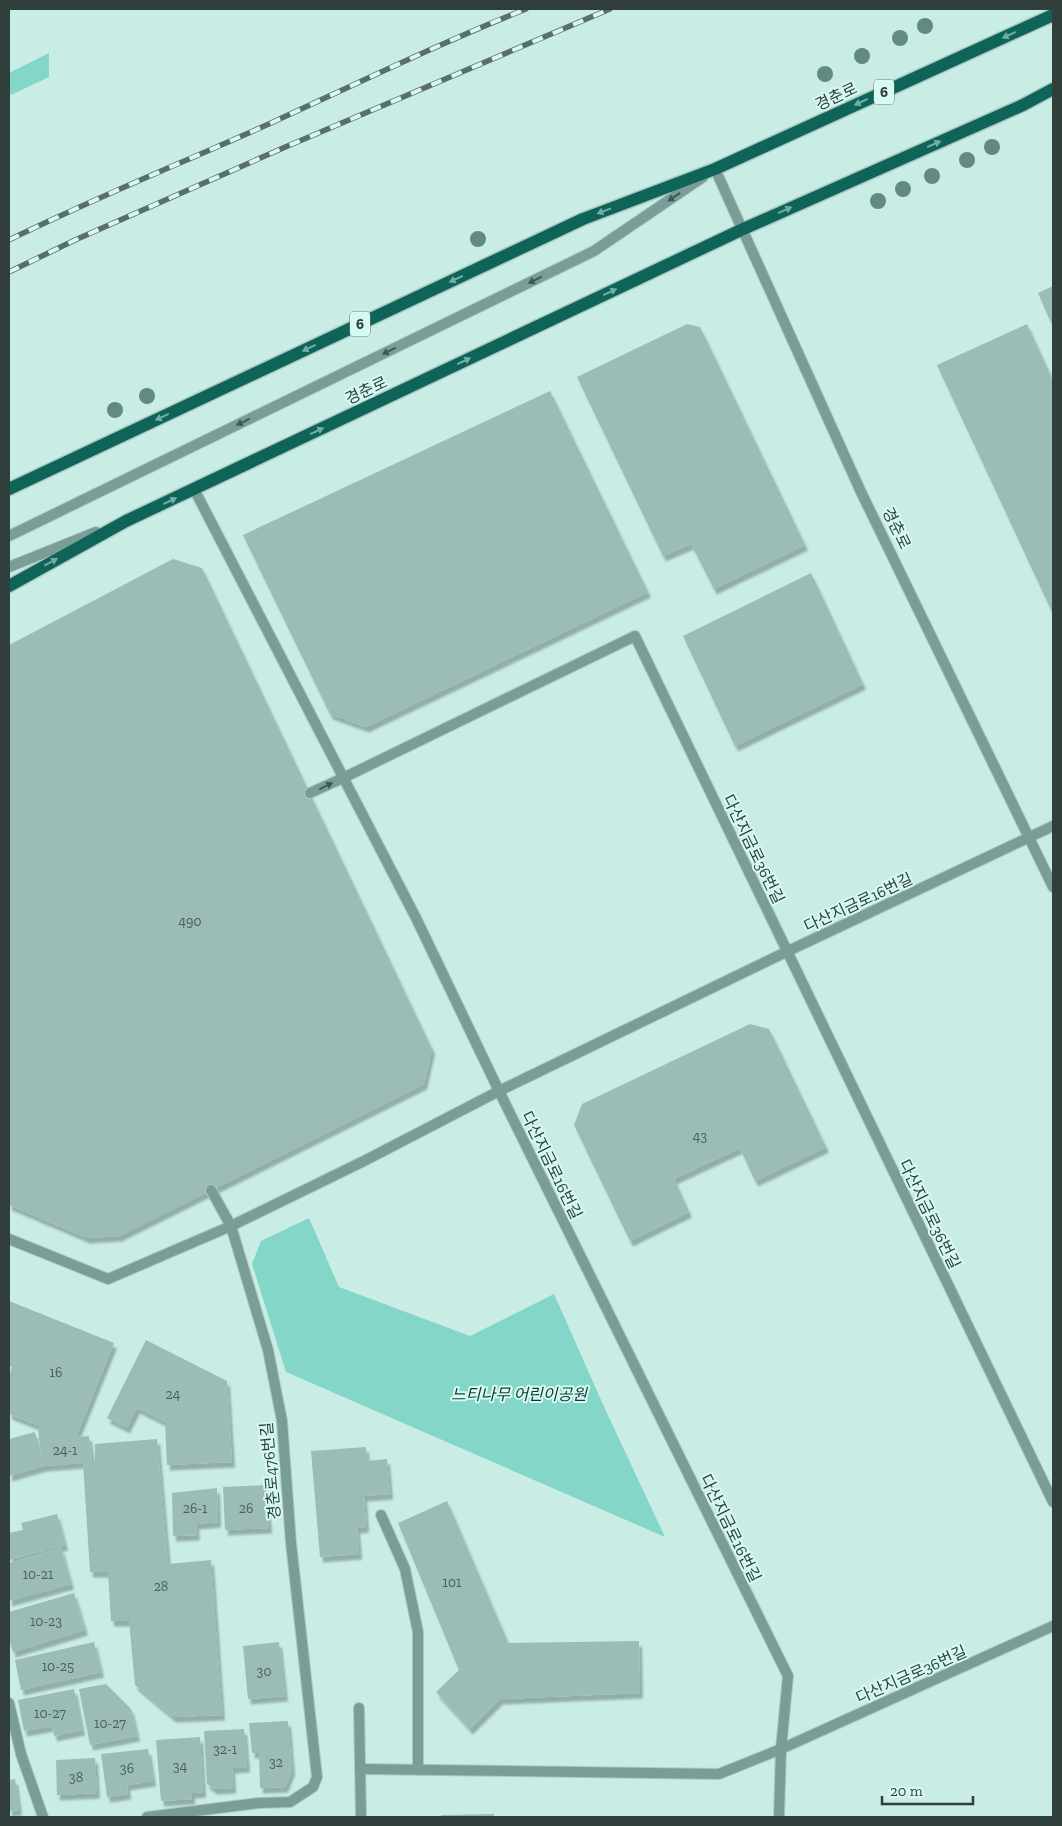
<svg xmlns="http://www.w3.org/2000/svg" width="1062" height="1826" font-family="'Zilla Slab','Noto Sans KR',serif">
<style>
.green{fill:#84d7c8}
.building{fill:#9bbdb6;filter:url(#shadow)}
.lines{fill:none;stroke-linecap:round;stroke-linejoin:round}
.lane-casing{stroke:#abc9c3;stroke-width:12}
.street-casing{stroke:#abc9c3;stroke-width:12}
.primary-casing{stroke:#abc9c3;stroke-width:15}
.lane{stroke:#7a9e97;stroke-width:10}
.street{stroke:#7a9e97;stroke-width:10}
.primary{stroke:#0e6459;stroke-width:12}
.rail-casing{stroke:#5a6e6a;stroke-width:5.5}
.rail{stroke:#d6f9f2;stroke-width:4;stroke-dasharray:11;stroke-linecap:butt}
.tree{fill:#628a83}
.oneway{fill:#72aea6}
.oneway2{fill:#435753}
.labels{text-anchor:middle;stroke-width:4;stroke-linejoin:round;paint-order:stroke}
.number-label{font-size:14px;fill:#4c5e5a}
.shield{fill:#d6f9f2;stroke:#627773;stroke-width:1}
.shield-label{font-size:15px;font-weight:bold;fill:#313f3c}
.street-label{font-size:16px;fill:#313f3c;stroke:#d6f9f2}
.park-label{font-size:16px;font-style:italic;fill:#0e3a33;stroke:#d6f9f2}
</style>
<defs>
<filter id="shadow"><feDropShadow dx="3" dy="5.5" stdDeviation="1" flood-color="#0004"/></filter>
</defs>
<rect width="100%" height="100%" fill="#c9ece5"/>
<g class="green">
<path d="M49 53V77L11 95 9 88V73Z"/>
<path d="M309 1218 339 1287 470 1336 554 1294 605 1409 665 1537 286 1372 252 1264 261 1241Z"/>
</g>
<g class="building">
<path d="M1053 286V327L1038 293Z"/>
<path d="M687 324 700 327 805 545 714 589 691 544 663 556 577 377Z"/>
<path d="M1027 324 1053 381V614L937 365Z"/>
<path d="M550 391 648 592 366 727 330 714 243 535Z"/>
<path d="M173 559 202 568 432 1049 424 1084 119 1236 87 1238 9 1205V645Z"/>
<path d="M811 573 863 684 735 746 683 636Z"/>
<path d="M750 1024 769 1029 826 1147 755 1181 740 1148 674 1179 689 1212 630 1241 574 1125 582 1104Z"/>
<path d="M9 1301 114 1343 76 1437 89 1436 92 1460H95V1444L157 1439 168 1564 211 1560 222 1715 173 1717 135 1685 129 1621H111L108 1572H90L83 1463 44 1466 9 1476V1439L35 1432 41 1455 38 1429 44 1428 9 1414V1376L12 1367 9 1366Z"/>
<path d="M146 1340 227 1381 232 1462 167 1465 165 1422 137 1408 127 1428 107 1418Z"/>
<path d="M366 1447 367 1461 387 1459 390 1494 364 1496 366 1527 357 1528 359 1554 320 1557 311 1451Z"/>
<path d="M266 1485 269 1528 225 1530 223 1487Z"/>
<path d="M217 1488 218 1522 196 1524 197 1535 173 1536 172 1493Z"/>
<path d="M447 1501 508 1643 639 1641 640 1693 500 1699 470 1729 436 1692 459 1670 398 1523Z"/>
<path d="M57 1514 65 1545 9 1560V1533L23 1530 21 1523Z"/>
<path d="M61 1548 71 1584 9 1601V1563Z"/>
<path d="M74 1593 85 1630 13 1652 9 1639V1612Z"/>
<path d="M94 1642 101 1672 21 1690 15 1660Z"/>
<path d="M279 1642 285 1696 248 1699 243 1646Z"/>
<path d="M106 1684 131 1709 137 1736 90 1745 79 1689Z"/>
<path d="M74 1689 82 1730 54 1736 52 1726 24 1731 18 1700Z"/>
<path d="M288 1721 292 1770 285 1787 260 1788 259 1753H252L249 1723Z"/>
<path d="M244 1729 247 1767 232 1768 233 1788 214 1789 207 1784 204 1731Z"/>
<path d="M200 1737 203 1792 192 1793V1799L161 1801 156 1740Z"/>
<path d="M148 1749 153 1781 127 1785 128 1794 107 1797 101 1754Z"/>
<path d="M95 1758 97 1793 57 1795 56 1760Z"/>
<path d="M15 1779 19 1810 9 1811V1780Z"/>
<path d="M494 1814V1817H441V1815Z"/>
</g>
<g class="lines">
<defs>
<g id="lane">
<path d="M9 536 594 251 703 177"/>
<path d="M9 567 96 532"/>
<path d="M310 793 343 778"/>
<path d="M211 1190 231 1226"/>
<path d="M381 1515 405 1569 418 1632V1770"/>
<path d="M359 1708 361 1817"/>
<path d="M360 1769 719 1774 781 1749"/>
</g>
<g id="street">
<path d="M715 169 861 492 1053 887"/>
<path d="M194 489 416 918 499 1091 788 1676 781 1749 779 1817"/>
<path d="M343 778 635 636 1053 1502"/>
<path d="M231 1226 364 1161 499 1091 786 952 1053 826"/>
<path d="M9 1239 108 1279 231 1226 268 1350 282 1421 291 1543 317 1777 313 1787 290 1802 259 1803 147 1817"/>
<path d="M9 1703 21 1754 43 1817"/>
<path d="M781 1749 1053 1626"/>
</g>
<g id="primary">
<path d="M9 489 583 219 715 169 1053 15"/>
<path d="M9 586 126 521 741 230 1023 105 1053 89"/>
</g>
</defs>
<use href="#lane" class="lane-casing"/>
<use href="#street" class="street-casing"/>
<use href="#primary" class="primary-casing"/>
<use href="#lane" class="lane"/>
<use href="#street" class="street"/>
<use href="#primary" class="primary"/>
<defs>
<g id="rail">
<path d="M9 240C95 198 184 162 271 123 356 84 440 43 526 9"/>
<path d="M9 272 75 240 283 148 610 9"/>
</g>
</defs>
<use href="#rail" class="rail-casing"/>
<use href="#rail" class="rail"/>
</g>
<g class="tree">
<circle cx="925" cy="26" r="8"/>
<circle cx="900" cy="38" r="8"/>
<circle cx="862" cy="56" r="8"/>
<circle cx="825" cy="74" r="8"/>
<circle cx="992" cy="147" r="8"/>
<circle cx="967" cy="160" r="8"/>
<circle cx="932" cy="176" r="8"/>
<circle cx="903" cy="189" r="8"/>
<circle cx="878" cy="201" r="8"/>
<circle cx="478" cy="239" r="8"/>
<circle cx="147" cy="396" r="8"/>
<circle cx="115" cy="410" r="8"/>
</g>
<defs><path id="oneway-solid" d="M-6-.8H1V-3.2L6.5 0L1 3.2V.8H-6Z" transform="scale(1.25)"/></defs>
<g class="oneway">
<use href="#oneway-solid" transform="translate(1009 35) rotate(155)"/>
<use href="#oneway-solid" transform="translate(861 102) rotate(155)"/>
<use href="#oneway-solid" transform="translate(934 144) rotate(-24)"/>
<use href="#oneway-solid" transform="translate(785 210) rotate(-24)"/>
<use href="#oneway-solid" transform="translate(604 211) rotate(159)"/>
<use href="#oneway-solid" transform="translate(456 279) rotate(155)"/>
<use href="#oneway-solid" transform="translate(610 292) rotate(-25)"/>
<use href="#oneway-solid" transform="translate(309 348) rotate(155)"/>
<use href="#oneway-solid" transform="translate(464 361) rotate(-25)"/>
<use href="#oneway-solid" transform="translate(162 417) rotate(155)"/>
<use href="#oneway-solid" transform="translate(317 431) rotate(-25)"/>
<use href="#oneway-solid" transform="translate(170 501) rotate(-25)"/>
<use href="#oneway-solid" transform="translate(51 562) rotate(-29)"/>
</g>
<g class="oneway2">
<use href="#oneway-solid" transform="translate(674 197) rotate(146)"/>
<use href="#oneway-solid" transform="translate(535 280) rotate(154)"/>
<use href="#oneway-solid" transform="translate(389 351) rotate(154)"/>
<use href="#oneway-solid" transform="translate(243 422) rotate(154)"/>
<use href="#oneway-solid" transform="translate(326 786) rotate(-26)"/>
</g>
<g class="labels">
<g class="number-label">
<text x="190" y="926">490</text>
<text x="700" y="1141">43</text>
<text x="56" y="1377">16</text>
<text x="173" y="1399">24</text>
<text x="65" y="1455">24-1</text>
<text x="195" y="1513">26-1</text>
<text x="246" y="1513">26</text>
<text x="38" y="1579">10-21</text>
<text x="452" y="1587">101</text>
<text x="161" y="1591">28</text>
<text x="46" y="1626">10-23</text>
<text x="58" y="1671">10-25</text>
<text x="264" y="1676">30</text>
<text x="50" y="1718">10-27</text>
<text x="110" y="1728">10-27</text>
<text x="225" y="1754">32-1</text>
<text x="276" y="1767">32</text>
<text x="180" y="1771">34</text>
<text x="127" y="1773">36</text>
<text x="76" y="1782">38</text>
</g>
<g class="shield">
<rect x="874" y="79.5" width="20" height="25" rx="4"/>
<rect x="350" y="311.5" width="20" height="25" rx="4"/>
</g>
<g class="shield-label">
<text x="884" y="97">6</text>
<text x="360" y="329">6</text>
</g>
<g class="street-label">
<text transform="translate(836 96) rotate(-25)" y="6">경춘로</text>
<text transform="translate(366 390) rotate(-25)" y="6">경춘로</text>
<text transform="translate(897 528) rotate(64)" y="6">경춘로</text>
<text transform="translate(754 849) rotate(64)" y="6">다산지금로36번길</text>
<text transform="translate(858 902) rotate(-25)" y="6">다산지금로16번길</text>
<text transform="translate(552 1165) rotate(64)" y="6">다산지금로16번길</text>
<text transform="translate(930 1214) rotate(64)" y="6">다산지금로36번길</text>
<text transform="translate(270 1471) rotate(-95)" y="6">경춘로476번길</text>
<text transform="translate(731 1528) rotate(64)" y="6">다산지금로16번길</text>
<text transform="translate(911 1674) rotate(-24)" y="6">다산지금로36번길</text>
</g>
<g class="park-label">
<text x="519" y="1400">느티나무 어린이공원</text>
</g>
</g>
<rect width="1062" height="1826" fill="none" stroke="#313f3c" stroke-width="20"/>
<path d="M882 1796v8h91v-8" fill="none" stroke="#313f3c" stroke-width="2.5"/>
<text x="890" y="1796" font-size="15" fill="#313f3c" stroke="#d6f9f2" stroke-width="4" paint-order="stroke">20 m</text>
</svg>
